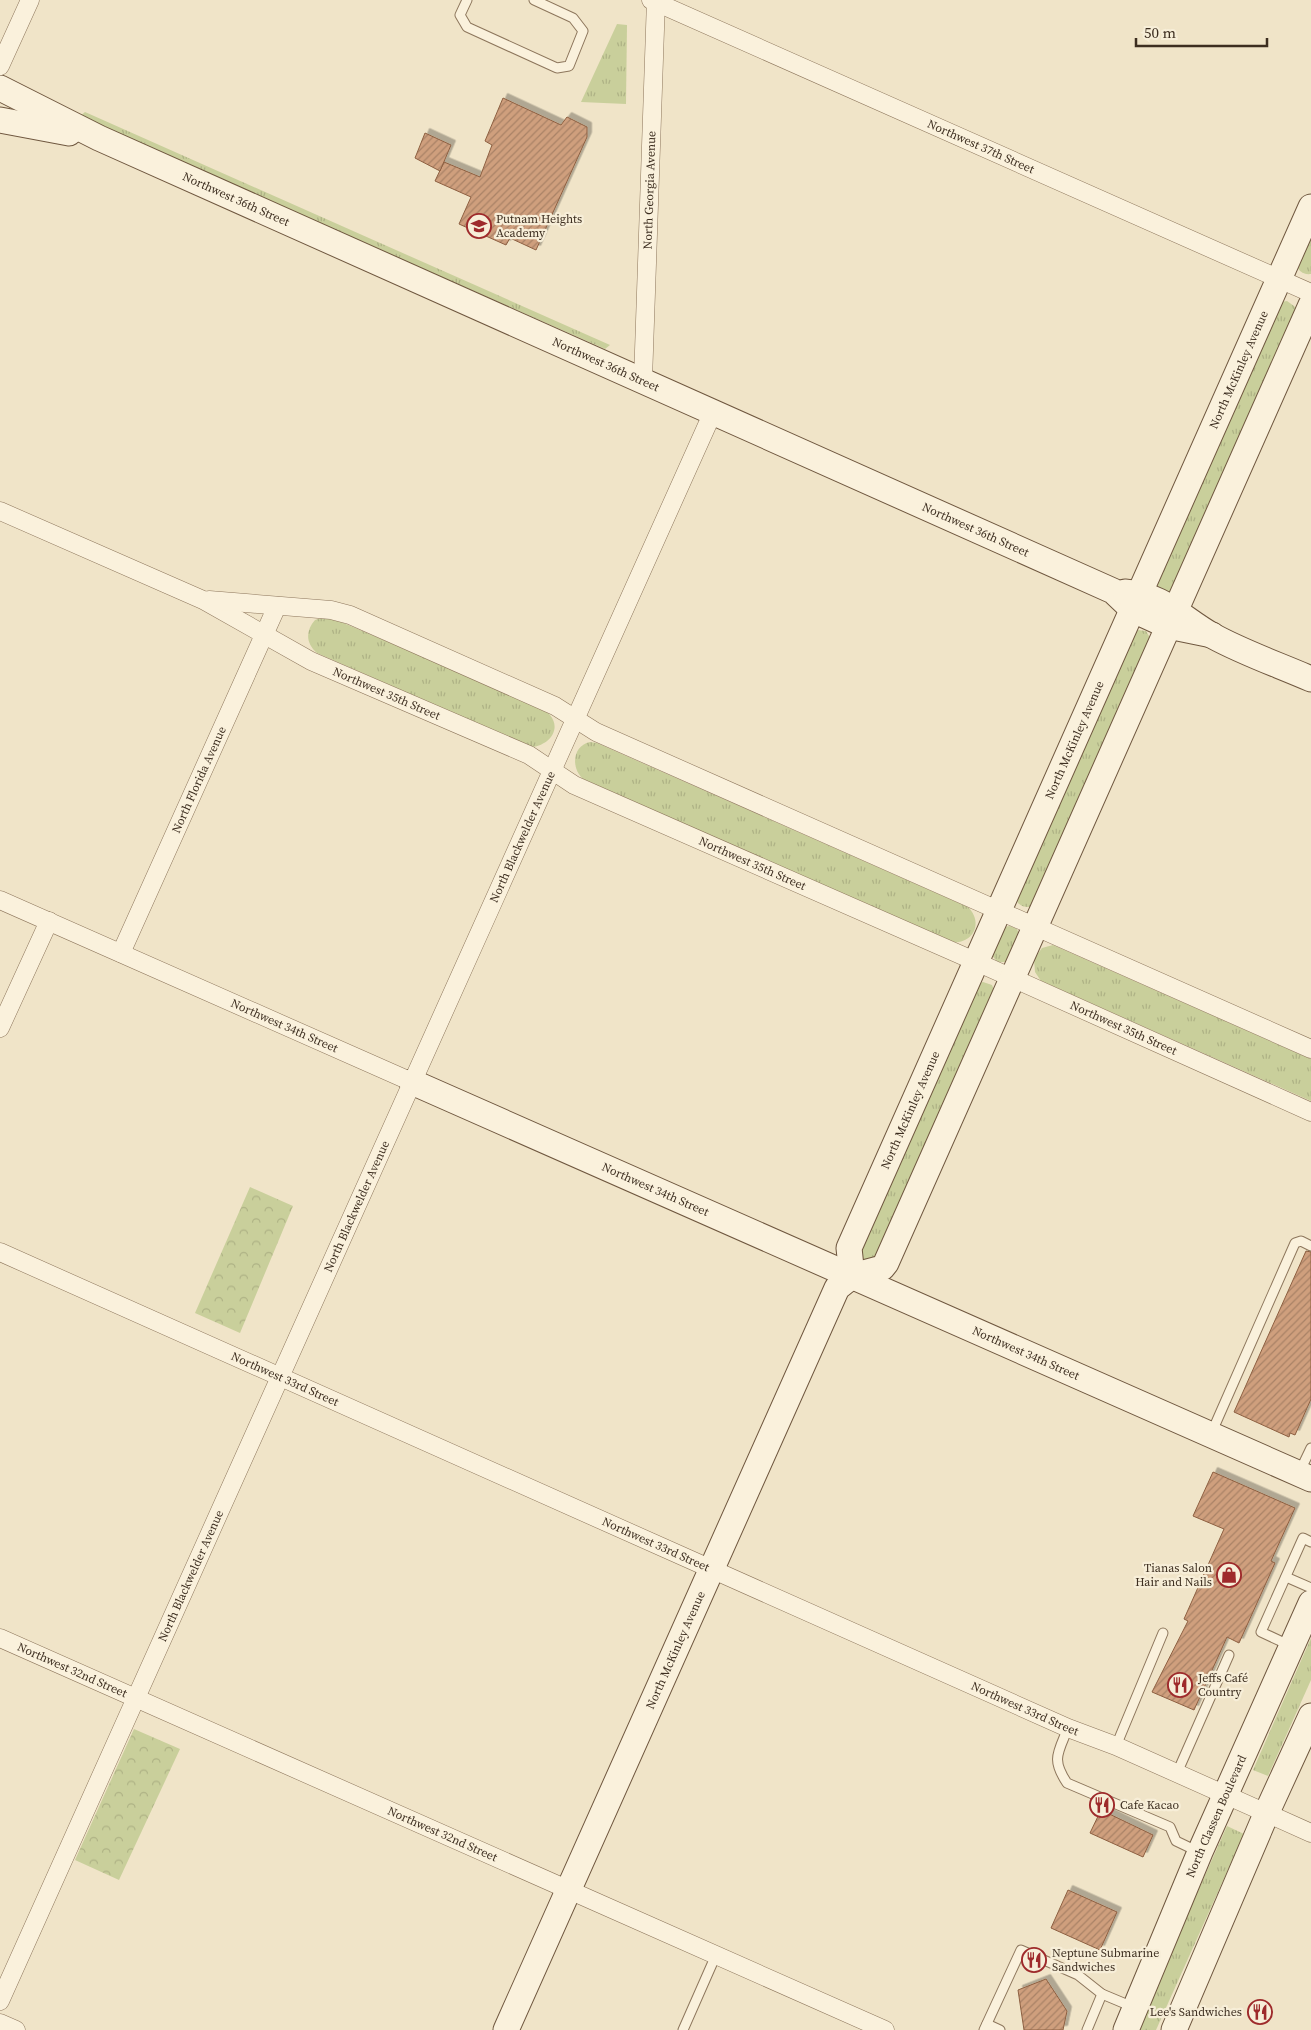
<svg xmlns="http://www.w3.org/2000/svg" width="1311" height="2030" font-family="'Source Serif 4',serif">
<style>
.grass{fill:url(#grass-tufts)}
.park{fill:url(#park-crowns)}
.building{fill:url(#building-hatch);stroke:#8d5f41;filter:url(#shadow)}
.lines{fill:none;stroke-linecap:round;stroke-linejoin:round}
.lane-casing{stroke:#8d765c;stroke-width:11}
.street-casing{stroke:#8d765c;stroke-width:19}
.secondary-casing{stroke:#6f573f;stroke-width:27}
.lane{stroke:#faf1dc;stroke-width:9}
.street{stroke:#faf1dc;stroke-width:18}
.secondary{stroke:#faf1dc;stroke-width:25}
.labels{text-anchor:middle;stroke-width:4.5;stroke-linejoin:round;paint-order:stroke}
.street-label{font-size:12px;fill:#3d2e20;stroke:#f7eed8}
.poi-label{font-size:12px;fill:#3d2e20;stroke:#f7eed8;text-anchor:start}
</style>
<defs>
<pattern id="grass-tufts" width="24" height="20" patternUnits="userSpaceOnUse" patternTransform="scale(1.25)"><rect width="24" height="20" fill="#c9cf9b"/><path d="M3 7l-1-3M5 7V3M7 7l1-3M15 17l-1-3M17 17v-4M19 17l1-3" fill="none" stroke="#aeb285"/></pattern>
<pattern id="park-crowns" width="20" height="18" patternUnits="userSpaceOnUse" patternTransform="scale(1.25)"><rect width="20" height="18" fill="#c9cf9b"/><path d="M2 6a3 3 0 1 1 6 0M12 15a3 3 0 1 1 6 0" fill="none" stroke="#aeb285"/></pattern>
<pattern id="building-hatch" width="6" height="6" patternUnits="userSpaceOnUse" patternTransform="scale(1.25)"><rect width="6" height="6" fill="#cf9f7d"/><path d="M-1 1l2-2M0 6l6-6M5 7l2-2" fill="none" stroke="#a98266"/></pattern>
<filter id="shadow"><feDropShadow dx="4.5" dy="-4.5" stdDeviation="0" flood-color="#0004"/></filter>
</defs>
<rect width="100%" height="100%" fill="#f0e4c8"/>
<g class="grass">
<path d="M617 24 627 25 626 104 581 102Z"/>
<path d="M85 112 610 345 605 349 79 117Z"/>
<path d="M1311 222V274C1302 275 1298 270 1295 263Z"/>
<path d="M1287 301 1294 306 1297 310 1172 591C1163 594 1159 589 1154 582L1281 302Z"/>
<path d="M327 616 537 705C541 708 547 711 550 715 563 731 546 747 530 747L317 653C305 643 306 630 315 620Z"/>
<path d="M1138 630 1146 631 1152 641 1033 906C1026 908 1020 907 1016 900L1131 633Z"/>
<path d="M590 742 597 743 968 907C984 923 973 945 950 942L583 779C571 768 572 746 590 742Z"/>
<path d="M1010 926 1017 929 1019 934 1009 962H997L992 955 1003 927Z"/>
<path d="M1053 945 1311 1059V1101L1041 981 1035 972 1034 959 1042 948Z"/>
<path d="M983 982 992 985 994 990 879 1259 865 1264 858 1255 980 983Z"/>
<path d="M1311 1638V1680L1268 1776 1253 1770Z"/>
<path d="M1227 1826 1244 1834 1156 2030H1136Z"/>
</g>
<g class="park">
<path d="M250 1187 293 1206 240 1333 195 1313Z"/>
<path d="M134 1729 180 1749 119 1880 75 1860Z"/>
</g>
<g class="building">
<path d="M503 98 561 125 567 117 587 127V137L536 250 510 238 506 245 459 224 471 197 435 181 444 162 480 177 492 145 485 141Z"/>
<path d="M425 133 451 145 440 171 415 158Z"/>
<path d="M1306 1251 1311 1252V1399L1295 1435 1290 1433 1289 1437 1234 1412Z"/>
<path d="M1213 1472 1295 1508 1271 1561 1275 1563 1239 1643 1227 1637 1194 1710 1152 1692 1188 1621 1184 1619 1224 1529 1193 1516Z"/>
<path d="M1101 1810 1153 1835 1143 1857 1090 1833Z"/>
<path d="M1068 1890 1117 1912 1100 1950 1051 1928Z"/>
<path d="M1046 1979 1067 2011 1063 2030H1024L1018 1990Z"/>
</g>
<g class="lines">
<defs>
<g id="lane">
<path d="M467 0 460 15 467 27 557 68 569 66 583 31 573 18 534 0"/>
<path d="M1211 1434 1295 1243 1301 1241 1311 1246"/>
<path d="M1299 1473 1311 1448"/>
<path d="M1286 1577 1311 1588"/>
<path d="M1289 1645 1261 1632 1303 1538 1311 1542"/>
<path d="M1068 1728C1058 1753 1051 1759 1067 1783L1170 1827 1176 1841 1199 1852"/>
<path d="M1116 1746 1163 1633"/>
<path d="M1177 1773 1229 1655"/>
<path d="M987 2024 1000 2030"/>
<path d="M683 2030 716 1955"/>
<path d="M984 2030 1021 1950 1078 1975 1102 1994 1133 2007"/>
<path d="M1087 2030 1102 1994"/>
</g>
<g id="street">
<path id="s1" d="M651 0 1311 293"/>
<path d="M0 66 30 0"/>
<path id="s2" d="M643 380 656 0"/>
<path id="s3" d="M0 511 203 600 311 661 529 755 574 785 961 955 1311 1112"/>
<path d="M209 600 331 610 350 615 555 706 596 732 1311 1049"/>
<path id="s4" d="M0 900 412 1082"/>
<path id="s5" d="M121 953 277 606"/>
<path d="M0 1028 49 921"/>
<path id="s6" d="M0 1252 1068 1728 1116 1746 1311 1833"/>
<path id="s7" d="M0 1638 885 2030"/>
<path id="s8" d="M0 2001 713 412"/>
<path d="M0 2023 16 2030"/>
</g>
<g id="secondary">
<path id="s9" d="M0 88 99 138 1113 591 1133 610 1168 626 1212 635"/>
<path d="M0 120 69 133"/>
<path d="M1125 592C1164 595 1181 618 1213 636 1244 653 1279 665 1311 679"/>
<path id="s10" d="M412 1082 1311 1479"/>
<path id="s11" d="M852 1276 849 1248 1311 207"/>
<path id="s12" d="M506 2030 837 1288 852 1276 882 1268 886 1263 1311 305"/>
<path id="s13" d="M1126 2030 1200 1852 1311 1603"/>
<path d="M1174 2030 1267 1812 1311 1716"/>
</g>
</defs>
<use href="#lane" class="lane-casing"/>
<use href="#street" class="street-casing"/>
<use href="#secondary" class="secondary-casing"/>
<use href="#lane" class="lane"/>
<use href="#street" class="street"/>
<use href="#secondary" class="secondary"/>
</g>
<defs>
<symbol id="school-ring" viewBox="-11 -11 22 22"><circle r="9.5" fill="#f7eed8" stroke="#9e2a2b" stroke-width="1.5"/><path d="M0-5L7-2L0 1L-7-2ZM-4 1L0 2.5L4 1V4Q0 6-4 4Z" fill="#9e2a2b"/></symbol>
<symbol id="shop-ring" viewBox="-11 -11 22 22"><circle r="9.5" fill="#f7eed8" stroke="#9e2a2b" stroke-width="1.5"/><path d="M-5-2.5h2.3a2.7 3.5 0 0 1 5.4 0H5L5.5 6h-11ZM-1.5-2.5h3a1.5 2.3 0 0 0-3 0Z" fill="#9e2a2b"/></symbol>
<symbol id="restaurant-ring" viewBox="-11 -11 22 22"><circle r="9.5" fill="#f7eed8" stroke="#9e2a2b" stroke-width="1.5"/><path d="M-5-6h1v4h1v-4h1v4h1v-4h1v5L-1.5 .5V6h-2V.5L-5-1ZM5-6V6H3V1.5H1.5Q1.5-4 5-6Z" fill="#9e2a2b"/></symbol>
</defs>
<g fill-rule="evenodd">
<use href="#school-ring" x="465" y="212" width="28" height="28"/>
<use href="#shop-ring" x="1215" y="1561" width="28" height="28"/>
<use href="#restaurant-ring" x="1166" y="1671" width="28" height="28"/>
<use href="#restaurant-ring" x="1088" y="1791" width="28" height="28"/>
<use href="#restaurant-ring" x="1020" y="1946" width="28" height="28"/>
<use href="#restaurant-ring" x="1246" y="1998" width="28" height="28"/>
</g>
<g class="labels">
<g class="street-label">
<text dy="4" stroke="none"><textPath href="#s1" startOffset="361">Northwest 37th Street</textPath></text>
<text dy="4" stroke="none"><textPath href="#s2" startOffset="190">North Georgia Avenue</textPath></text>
<text dy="4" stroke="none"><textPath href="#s9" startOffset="261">Northwest 36th Street</textPath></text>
<text dy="4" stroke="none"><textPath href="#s9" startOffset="666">Northwest 36th Street</textPath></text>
<text dy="4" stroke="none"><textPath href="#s11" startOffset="989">North McKinley Avenue</textPath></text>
<text dy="4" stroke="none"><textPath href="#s9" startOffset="1071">Northwest 36th Street</textPath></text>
<text dy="4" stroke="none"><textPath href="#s3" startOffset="428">Northwest 35th Street</textPath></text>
<text dy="4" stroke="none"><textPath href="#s11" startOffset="584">North McKinley Avenue</textPath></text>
<text dy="4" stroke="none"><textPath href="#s5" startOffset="190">North Florida Avenue</textPath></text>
<text dy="4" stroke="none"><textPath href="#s8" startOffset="1276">North Blackwelder Avenue</textPath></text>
<text dy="4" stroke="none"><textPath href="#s3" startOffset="832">Northwest 35th Street</textPath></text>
<text dy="4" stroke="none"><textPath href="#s4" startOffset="311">Northwest 34th Street</textPath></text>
<text dy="4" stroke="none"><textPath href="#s3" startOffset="1238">Northwest 35th Street</textPath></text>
<text dy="4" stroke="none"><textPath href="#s11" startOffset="179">North McKinley Avenue</textPath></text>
<text dy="4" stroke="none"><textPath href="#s10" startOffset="266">Northwest 34th Street</textPath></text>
<text dy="4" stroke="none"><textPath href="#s8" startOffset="871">North Blackwelder Avenue</textPath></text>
<text dy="4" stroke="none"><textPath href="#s10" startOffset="671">Northwest 34th Street</textPath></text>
<text dy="4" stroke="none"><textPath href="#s6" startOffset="312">Northwest 33rd Street</textPath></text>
<text dy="4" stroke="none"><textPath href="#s6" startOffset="718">Northwest 33rd Street</textPath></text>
<text dy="4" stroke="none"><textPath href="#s8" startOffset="466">North Blackwelder Avenue</textPath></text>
<text dy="4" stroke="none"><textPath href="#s12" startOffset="416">North McKinley Avenue</textPath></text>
<text dy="4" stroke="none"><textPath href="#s7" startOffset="79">Northwest 32nd Street</textPath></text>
<text dy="4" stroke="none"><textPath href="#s6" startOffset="1122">Northwest 33rd Street</textPath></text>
<text dy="4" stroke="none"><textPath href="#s13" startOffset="232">North Classen Boulevard</textPath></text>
<text dy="4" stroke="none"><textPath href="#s7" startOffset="484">Northwest 32nd Street</textPath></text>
</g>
<g class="poi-label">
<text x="496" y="223">Putnam Heights<tspan x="496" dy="14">Academy</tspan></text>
<text x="1212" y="1572" text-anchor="end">Tianas Salon<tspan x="1212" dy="14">Hair and Nails</tspan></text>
<text x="1198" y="1682">Jeffs Café<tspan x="1198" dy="14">Country</tspan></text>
<text x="1120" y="1809">Cafe Kacao</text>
<text x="1052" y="1957">Neptune Submarine<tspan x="1052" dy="14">Sandwiches</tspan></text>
<text x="1242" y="2016" text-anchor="end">Lee's Sandwiches</text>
</g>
</g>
<path d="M1136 38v8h131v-8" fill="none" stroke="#3d2e20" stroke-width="2.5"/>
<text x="1144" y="38" font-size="15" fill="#3d2e20" stroke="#f7eed8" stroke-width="4" paint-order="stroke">50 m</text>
</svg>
